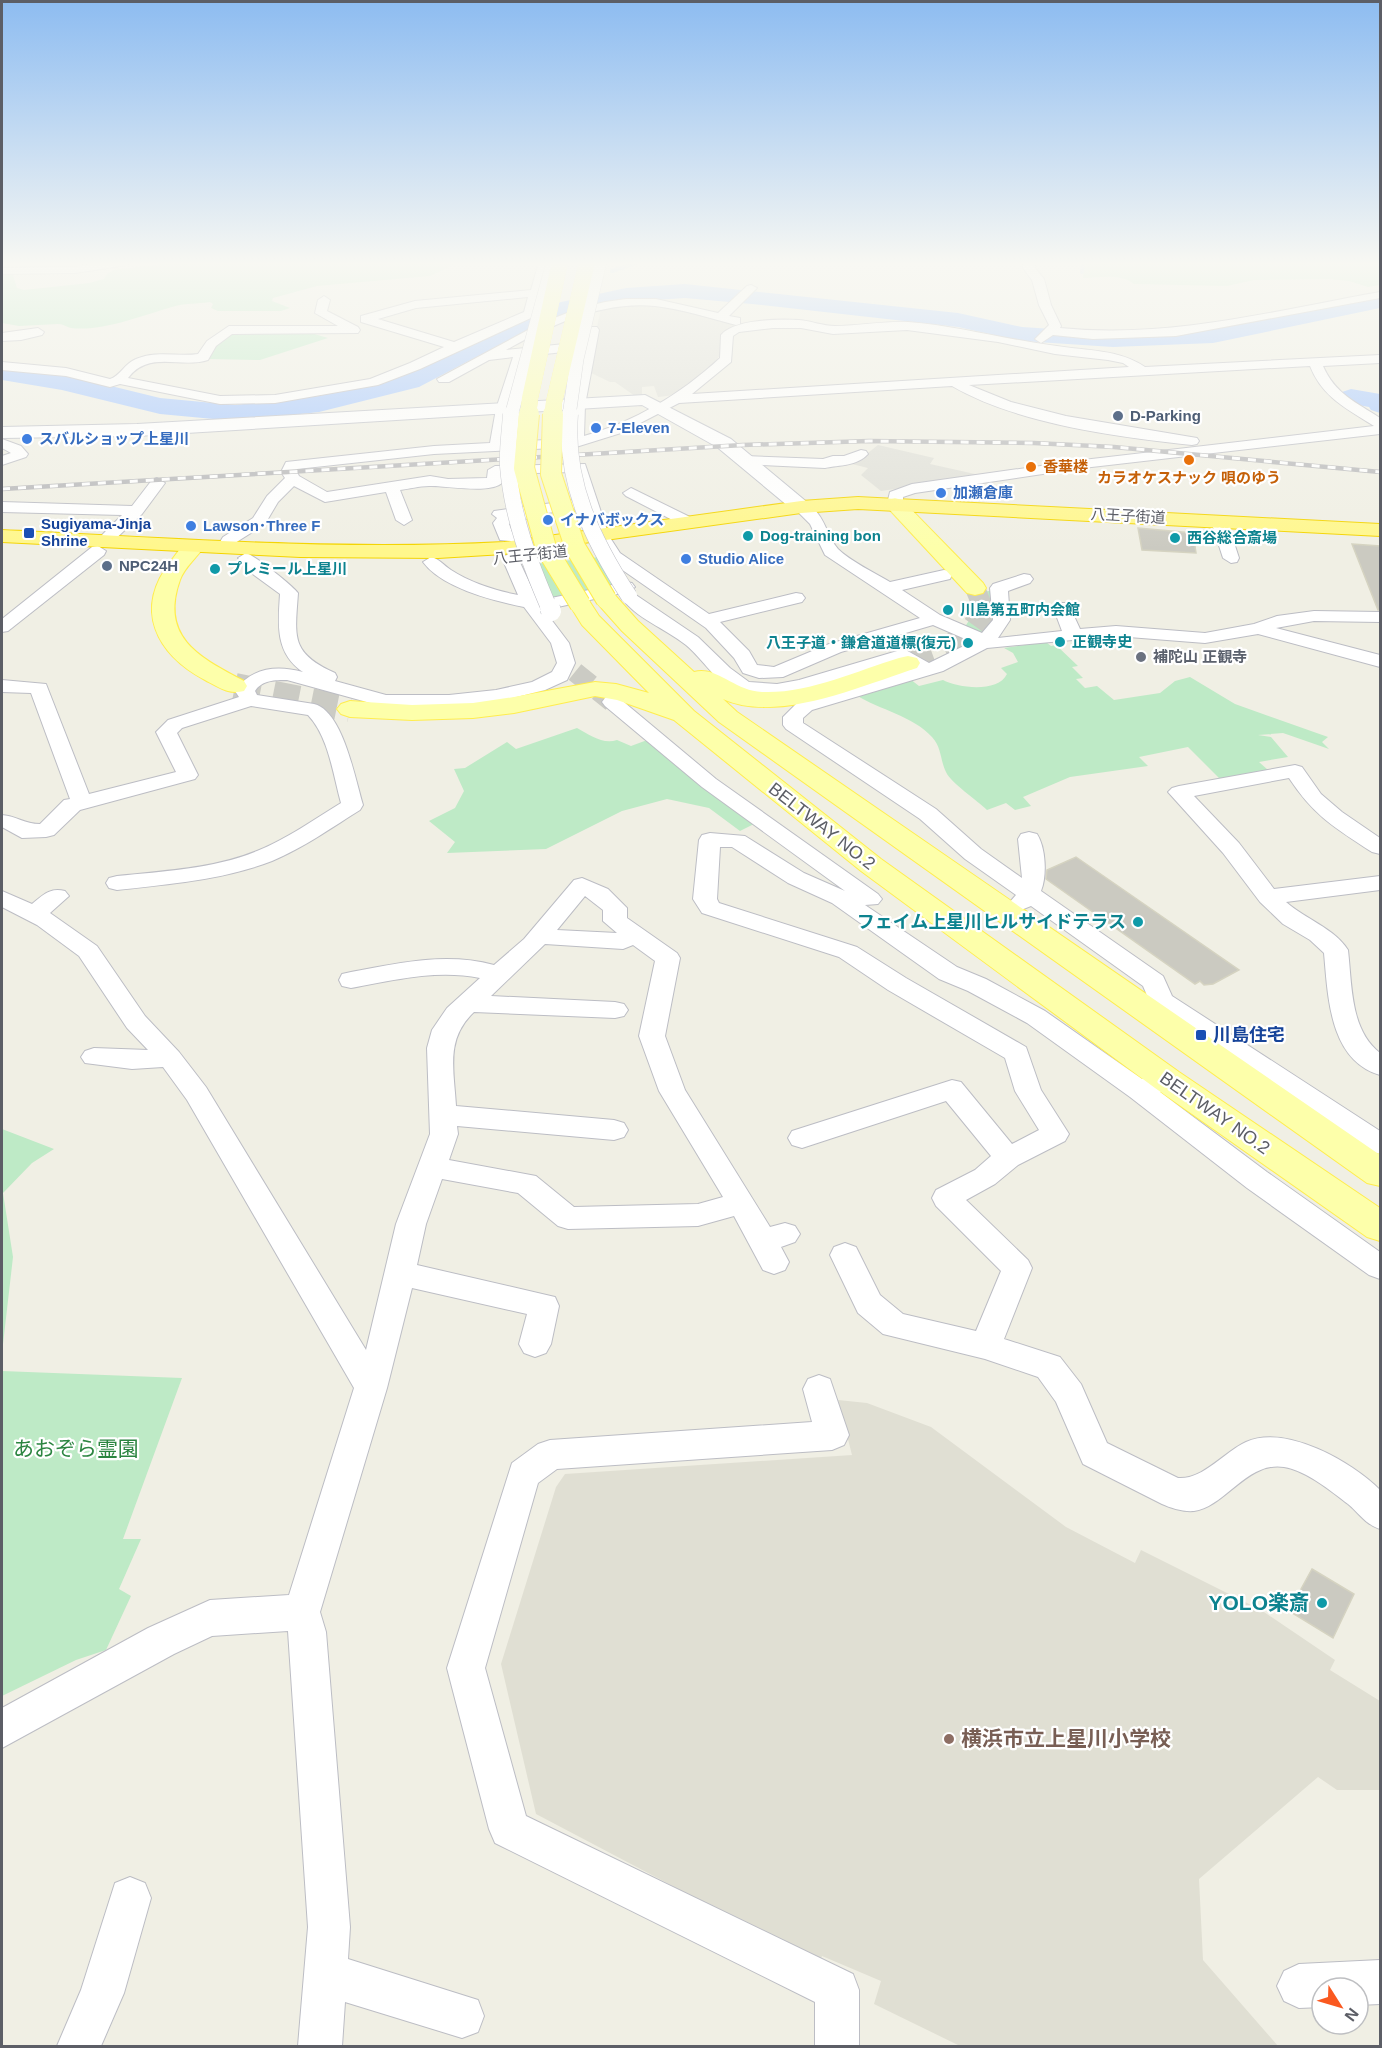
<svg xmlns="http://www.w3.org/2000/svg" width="1382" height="2048" font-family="Helvetica,'Noto Sans JP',sans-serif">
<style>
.industrial{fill:#e0e0d8}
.education{fill:#e0dfd3}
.green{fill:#beeac6}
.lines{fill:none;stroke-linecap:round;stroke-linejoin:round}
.stream{stroke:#a5c7ff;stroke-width:4}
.river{fill:#a5c7ff;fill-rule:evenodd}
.building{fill:#cbcac1;stroke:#d5d3c1;stroke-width:1.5}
.street-tunnel{stroke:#cbcbc4;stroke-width:20;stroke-dasharray:20 10;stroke-linecap:butt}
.primary-tunnel-far1{stroke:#cbcbc4;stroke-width:20;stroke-dasharray:20 10;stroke-linecap:butt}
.primary-tunnel{stroke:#cbcbc4;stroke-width:26;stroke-dasharray:26 13;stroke-linecap:butt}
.street-casing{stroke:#bcbdc4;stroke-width:2}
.secondary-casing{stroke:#bec0c8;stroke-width:2}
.primary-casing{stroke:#ffed4e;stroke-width:2}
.highway-casing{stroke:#f4d400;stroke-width:2}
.street{fill:#fff;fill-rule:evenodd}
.secondary{fill:#fff;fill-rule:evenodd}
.primary{fill:#fdffaa;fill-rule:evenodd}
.highway{fill:#fff78c;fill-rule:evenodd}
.rail-casing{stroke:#b7b7b9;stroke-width:4.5}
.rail{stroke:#fff;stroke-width:3;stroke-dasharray:8;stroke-linecap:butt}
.street-bridge-far2-casing{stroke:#bcbdc4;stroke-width:14;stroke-linecap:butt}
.street-bridge-far1-casing{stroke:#bcbdc4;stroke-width:17;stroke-linecap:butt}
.street-bridge-casing{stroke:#bcbdc4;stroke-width:21;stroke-linecap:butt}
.primary-bridge-far1-casing{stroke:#ffed4e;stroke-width:16;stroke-linecap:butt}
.primary-bridge-casing{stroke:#ffed4e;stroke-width:22;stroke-linecap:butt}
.street-bridge-far2{stroke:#fff;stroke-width:13}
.street-bridge-far1{stroke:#fff;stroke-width:16}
.street-bridge{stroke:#fff;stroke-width:20}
.primary-bridge-far1{stroke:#fdffaa;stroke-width:16}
.primary-bridge{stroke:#fdffaa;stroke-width:20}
.service-dot{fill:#5c6f8a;stroke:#fff;stroke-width:2}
.shop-dot{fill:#3f7fe0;stroke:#fff;stroke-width:2}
.food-dot{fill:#e8710a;stroke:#fff;stroke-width:2}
.transit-dot{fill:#1a4fb4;stroke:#fff;stroke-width:2}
.culture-dot{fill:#0f9aa8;stroke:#fff;stroke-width:2}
.worship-dot{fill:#6b7280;stroke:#fff;stroke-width:2}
.education-dot{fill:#8d6e63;stroke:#fff;stroke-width:2}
.labels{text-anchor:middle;stroke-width:4.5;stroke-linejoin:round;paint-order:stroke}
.far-service-label{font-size:15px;font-weight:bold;fill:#4e5e75;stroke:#fff;text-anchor:start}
.far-shop-label{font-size:15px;font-weight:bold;fill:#366cbe;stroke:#fff;text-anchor:start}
.far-food-label{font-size:15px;font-weight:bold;fill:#c56008;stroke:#fff;text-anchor:start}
.far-street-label{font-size:15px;fill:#5c5e66;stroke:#fff}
.far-transit-label{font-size:15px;font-weight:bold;fill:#164399;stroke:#fff;text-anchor:start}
.far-culture-label{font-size:15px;font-weight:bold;fill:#0d838f;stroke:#fff;text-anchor:start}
.far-worship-label{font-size:15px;font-weight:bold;fill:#5b616d;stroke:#fff;text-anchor:start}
.street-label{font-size:18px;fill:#5c5e66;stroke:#fff}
.culture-label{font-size:18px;font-weight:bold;fill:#0d838f;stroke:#fff;text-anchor:end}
.transit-label{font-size:18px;font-weight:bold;fill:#164399;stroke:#fff;text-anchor:start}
.near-park-label{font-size:21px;fill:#2c8541;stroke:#fff}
.near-culture-label{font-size:21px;font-weight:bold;fill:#0d838f;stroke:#fff;text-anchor:end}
.near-education-label{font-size:21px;font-weight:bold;fill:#785e54;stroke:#fff;text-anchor:start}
</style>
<rect width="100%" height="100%" fill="#f0efe4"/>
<g class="industrial">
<path d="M622 305H660L737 324 721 333 722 351 715 363 675 395 658 397 654 386 642 387V395L635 396 615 382H610L587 371 601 309Z"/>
<path d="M878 445 934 458 930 464 984 476 881 491 861 475 868 468 848 463 868 453Z"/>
</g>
<path class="education" d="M838 1400 867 1403 931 1427 1066 1527 1135 1563 1141 1550 1261 1610 1335 1660 1330 1670 1380 1701V1790H1337L1318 1777 1199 1879 1203 1960 1278 2046H960L874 2004 881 1981 822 1956 819 1963 536 1814 501 1664 556 1487 565 1474 852 1455Z"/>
<g class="green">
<path d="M177 262H460L430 276 317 286 273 298 272 301 290 308 281 311H218L211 308 213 304 210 302C197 304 184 303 172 307 143 315 102 332 71 328 66 327 64 324 58 324L19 326 2 323V272H12L17 288 24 290 89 283 104 279 107 274 114 270Z"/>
<path d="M1084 262H1380V285L1368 287 1349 281 1329 279 1254 280 1227 286 1134 284C1120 273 1100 278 1083 278Z"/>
<path d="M226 333H311L328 338 260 360 208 359 214 343Z"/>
<path d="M600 557 615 587 540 603 529 588 525 565Z"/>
<path d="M989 591 992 592 997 617 985 635 963 629C973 618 974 607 969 593Z"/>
<path d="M1046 642 1051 646 1056 645 1078 666 1072 667 1083 678 1076 679 1085 688 1097 686 1114 700 1160 693 1175 681 1190 677 1235 704 1328 737 1322 742 1329 749 1283 733 1258 735 1271 737 1288 757 1259 762 1268 770 1221 780 1188 747 1139 757 1148 766 1070 777 1023 797 1031 806 1015 810 1006 803 987 810C977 800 951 783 946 772 940 760 942 748 932 737 913 716 880 710 856 695L910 679 919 686 943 680C958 688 998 693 1007 674L1001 668 1018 662 1013 653 1004 648Z"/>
<path d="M577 728C590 735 603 745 617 740L631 746 650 739 754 824 740 831 709 808 667 799 622 811 546 849 447 853 455 842 429 821 455 808 464 791 454 769 465 768 507 742 516 749Z"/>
<path d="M2 1129 54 1149 32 1163 3 1193 13 1257 2 1353Z"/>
<path d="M2 1371 182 1378 123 1539H141L119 1589 131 1596 106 1650 76 1660 2 1696Z"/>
</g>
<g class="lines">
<g class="stream">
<path d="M612 271 638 262"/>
<path d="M1082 272 1083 262"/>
</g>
<g class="river">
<path d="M685 284 958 313 1022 327 1113 333 1213 329 1380 294V308L1213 343 1113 347 1022 341 958 327 752 304 685 298 626 302 566 314 539 324 419 387 319 412 235 421 160 414 62 390 2 380V366L62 374 160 398 235 405 319 396 401 377 523 314 552 304 626 288Z"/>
<path d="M1351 389 1380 394V413L1371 410 1369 407 1342 402 1338 397 1342 392Z"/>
</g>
</g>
<g class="building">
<path d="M1138 528 1193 533 1196 553 1142 550Z"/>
<path d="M1352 544 1380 546V610H1378Z"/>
<path d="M1076 857 1239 970 1213 984 1204 985 1200 981 1195 984 1046 879 1047 870Z"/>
<path d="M1312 1569 1354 1594 1333 1638 1289 1611Z"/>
</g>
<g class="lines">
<path class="street-tunnel" d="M575 672 612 702"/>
<path class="primary-tunnel-far1" d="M975 588 984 610"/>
<g class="primary-tunnel">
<path d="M908 663C939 653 975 643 984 608"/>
<path d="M235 686 350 709"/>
</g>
<defs>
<g id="street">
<path d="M104 262H132L127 265 75 273 2 274V268L75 267Z"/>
<path d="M539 262H550L533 317 420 369 378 385 275 403 220 404 120 384 110 387 66 376 2 370V362L66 368 110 379C120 376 125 363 136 359 157 350 177 357 198 354L207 341 229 326H338L315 313 318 300 324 296 330 300 327 311 358 327 360 330 358 333 232 334 216 346 208 360C181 369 149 350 128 378L220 396 275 395 370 379 410 363 444 347 361 322V316L415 301 531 290ZM528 297 524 312 454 342 378 319 416 308Z"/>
<path d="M1023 262H1035V268L1044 279 1051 305 1061 326 1060 328C1169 339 1273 311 1380 292V298L1176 336 1093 339 1053 335 1041 343 1035 339 1049 325 1039 305 1032 280 1023 268Z"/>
<path d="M751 285 757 288 729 316 740 318V324L736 325C709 318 682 309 655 306 602 301 551 325 506 350L584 342 589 327H597L599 330 585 405 584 436C634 422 681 394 720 358L721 335C734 319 779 319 799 320 811 321 823 326 835 326 859 326 884 321 908 322 959 326 1007 340 1057 346 1087 351 1119 349 1145 367L1380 355V363L1323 366C1335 394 1356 402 1380 418V434L1083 468 915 493 903 497V504L895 509 887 504 890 492 912 484 1083 460 1374 426C1347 409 1322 397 1310 366L969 385 1011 402 1066 416 1197 438 1199 441 1197 444 1192 445C1118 437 1017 424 952 386L679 403 621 433 576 447 434 454 297 469V472L299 476 327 492 430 476 448 479 487 478 488 470 495 466 585 464 609 536 620 553 709 614 796 593 802 594 805 598 802 602 720 622 749 651 757 665 774 667 829 644 920 618 825 555 810 524 793 507 801 502C824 508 825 534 838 549 850 561 875 573 890 582L944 570 950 571 952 575 950 579 902 590 940 615 982 633 993 620 990 588 993 584 1024 574 1030 575 1033 579 1030 583 1008 591 1010 620 998 638 1062 631 1053 607 1056 603H1068L1080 629 1116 626 1205 633 1254 624 1277 616 1314 611 1380 612V622L1314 621 1276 628 1380 655V667L1258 634 1205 643 1116 636 987 648 943 671 812 710 803 718V723L936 809 981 849 1022 878 1018 839 1021 834 1029 832 1037 834C1046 848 1047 876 1041 891L1163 976 1172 996 1380 1131V1154L1370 1151 1152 1007 1143 986 1031 906 1021 910 1013 908 1009 903 1016 895 965 859 920 819 786 729 783 725V717L798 702 912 669 901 662C857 675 782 709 737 691 716 683 703 659 686 645 665 628 636 619 620 596L622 593 544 610 569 643 575 663 567 680 545 690 496 702 449 707H385L287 680C275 680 262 680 255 691L257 695 314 704C343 711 355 779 363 805L360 810C331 828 303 848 272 861 223 880 169 884 117 890L109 888 106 883 109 878 117 876C164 871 213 869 257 851 287 839 313 820 341 803 333 775 329 737 308 715L251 706 182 728 177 733 198 775 195 779 80 810 54 835 46 837 22 838 2 827V815C16 816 25 824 40 824L64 800 70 799 31 693 2 692V680L46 684 89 794 176 772 156 732 168 720 239 697 235 691C252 667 277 665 303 672 275 653 278 625 280 594L250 572 238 558 246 553C254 555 292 585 298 593 295 637 290 653 335 673L337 677 335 681 386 695H449L496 690 532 682 552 672 557 663 551 643 524 607C494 601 442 588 423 562L431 557C440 559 443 565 451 570 469 582 496 591 518 595L502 558 510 553 516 554 537 599 542 600 626 582 632 583 635 587 630 591 698 637 730 668 749 682 777 684 799 680 904 649 929 663 972 642 933 625 841 652 783 677 759 678 743 673 734 658 706 628 608 560 593 536 585 508 532 515 530 518 514 521 509 524 512 532 528 534 530 537 522 542 500 540 493 523 497 518 492 514 494 511 582 499 574 472 503 474V482C491 495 445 485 429 486 419 486 409 489 400 490L412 520 404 525 396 520 386 492 325 502 294 486 278 502 265 524 235 543 231 550H219L217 547 223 537 253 518 267 496 285 478 281 472 286 462 434 446 490 443 496 409 513 357 489 360 449 382H439L437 379 539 324 580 308 605 302 626 299H656L718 313 747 286ZM773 328H801L833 334 907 330 998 342 1055 354 1108 360 1123 363 1129 367 692 394 731 362 733 336 739 332ZM583 350 571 405 569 439 505 442 510 409 526 356Z"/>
<path d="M38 328 44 332 42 335 21 340 2 341V333Z"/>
<path d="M2 439 21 446 28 454 26 457 2 465V456L11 453 2 448Z"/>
<path d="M861 450 866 451 868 454C857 466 840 465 825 468L744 464 737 460 744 456 823 459 833 456H844Z"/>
<path d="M157 478 165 483 142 514 110 544 104 546 96 541 122 515 2 512V502L132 506 152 480Z"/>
<path d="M631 488 696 520 698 523 696 526H684L626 496 623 493Z"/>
<path d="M1219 516 1227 521 1239 558 1237 562 1231 563 1223 558 1211 521Z"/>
<path d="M98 546 106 551 104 555 8 631 2 632V619L92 547Z"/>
<path d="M612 696 619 698 716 779 878 894 882 899 878 904 865 905 957 967 986 979 1045 1011 1142 1079 1167 1071 1176 1073 1180 1080 1176 1087 1160 1092 1267 1172 1380 1252V1279L1369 1275 1247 1188 1130 1097 1027 1023 968 991 939 979 832 903 788 883 732 847H720L717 899 719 903 857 947 906 978 1026 1047 1041 1090 1069 1134 1065 1141 1018 1165 995 1184 966 1200 1028 1260 1032 1268 1004 1339 1060 1357 1081 1384 1107 1443 1178 1478C1203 1480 1224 1452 1246 1442 1286 1424 1352 1462 1380 1490V1529C1365 1524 1360 1514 1348 1504 1331 1491 1305 1470 1284 1467 1247 1461 1225 1507 1194 1511 1183 1512 1171 1508 1162 1504L1083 1464 1056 1402 1038 1377 985 1359 883 1334 858 1313 830 1255 834 1247 845 1243 856 1247 880 1295 903 1314 976 1331 1001 1271 936 1206 932 1198 936 1190 975 1170 991 1156 946 1101 802 1148 792 1145 788 1138 792 1131 952 1080 961 1082 1012 1144 1039 1130 1015 1091 1005 1058 888 990 839 957 702 913 693 899 699 840 702 835 710 833 745 836 804 873 845 891 702 787 605 706 602 702 605 698Z"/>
<path d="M1295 765 1302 767 1321 794 1342 812 1380 838V854L1372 852C1335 828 1314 816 1289 778L1194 796 1239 843 1274 889 1380 876V890L1286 902C1305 919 1334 928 1348 950 1352 985 1350 1030 1380 1053V1075C1329 1060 1328 996 1324 953L1310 940 1283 924 1260 902 1223 853 1168 792 1172 788 1179 786Z"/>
<path d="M582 878 608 889 627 908V918L677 953 680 958 665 1036 685 1090 770 1227 785 1223 795 1226 800 1234 795 1242 781 1247 789 1262 785 1270 774 1274 763 1270 734 1216 698 1226 568 1229 558 1226 518 1193 442 1179 426 1224 417 1265 555 1297 559 1306 551 1344 546 1353 535 1357 524 1353 519 1344 527 1314 412 1288 387 1388 320 1612 326 1632 350 1927 348 1959 478 2000 484 2016 478 2032 462 2038 345 2002 342 2046H298L308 1927 288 1631 212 1636 174 1654 2 1748V1708L148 1628 210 1600 289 1595 354 1388 187 1100 163 1067 132 1069 85 1063 81 1057 85 1051 94 1048 148 1050 127 1028 79 956 37 925 2 907V891L32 904C43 895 50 887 65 891L69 896 50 913 97 946 145 1016 179 1052 206 1087 366 1350 396 1224 430 1134 427 1048 432 1030 447 1008 480 978C437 969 394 980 351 988L342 986 339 980 342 974 351 972C399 963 446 952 494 965L524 939 574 880ZM585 896 603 910V921L617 933 557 930ZM545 944 623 949 633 945 655 961 639 1036 659 1091 723 1197 698 1204 574 1207 536 1176 449 1160 458 1134 457 1126 614 1140 624 1137 628 1130 624 1123 614 1120 456 1106C454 1070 445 1039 474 1012L615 1018 624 1016 628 1010 624 1004 615 1002 491 996Z"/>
<path d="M819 1375 830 1379 849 1435 844 1445 832 1450 557 1469 538 1483 485 1668 526 1816 853 1974 859 1990V2046H815V2002L495 1843 489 1829 447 1668 512 1463 538 1444 550 1440 812 1422 803 1389 808 1379Z"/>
<path d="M130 1877 145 1883 151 1898 124 1993 101 2046H57L81 1990 115 1883Z"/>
<path d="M1380 1960V2004L1358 2005V1988H1322V2007L1299 2008 1284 2001 1277 1986 1284 1971 1299 1964Z"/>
</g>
<path id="secondary" d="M645 395 731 439 808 503 811 507 808 511H794L717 447 642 405 137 436 2 438V427L137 424Z"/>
<g id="primary">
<path d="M895 498 902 500 983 583 986 588 983 593 975 595 967 593 888 508 885 504 888 500Z"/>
<path d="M194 540 202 541 205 546C197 557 184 568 180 580 159 638 201 658 244 681L247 686 244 691C229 695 218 687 205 680 156 654 133 609 171 561 178 552 183 542 194 540Z"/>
<path d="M606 592 614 594 638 621 694 672C718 666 734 691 762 692 808 694 856 671 899 658L908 656 917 658 920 663 917 668C863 685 778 724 723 699L737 712 1380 1155V1186L1367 1183 719 722 622 631 598 604 595 599 598 594Z"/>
<path d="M580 597 588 599 599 616 694 711 881 859 1179 1072 1380 1208V1241L1367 1237 1155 1088 861 871 674 720 617 700 595 696 514 713 473 718 412 720 350 717 341 714 337 709 341 704 350 701 412 705 473 703 514 697 595 682 616 684 649 693 582 625 569 604 572 599Z"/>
</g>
<path id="highway" d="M858 497 1380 524V536L858 509 801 513 504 554 438 558 300 557 2 542V530C169 538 337 551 504 542L801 501Z"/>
</defs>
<use href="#street" class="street-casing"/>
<use href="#secondary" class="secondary-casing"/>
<use href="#primary" class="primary-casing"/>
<use href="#highway" class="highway-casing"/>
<use href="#street" class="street"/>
<use href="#secondary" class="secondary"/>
<use href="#primary" class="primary"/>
<use href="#highway" class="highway"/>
<defs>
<path id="rail" d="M2 489 743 445 869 441 1034 443 1114 447 1380 472"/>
</defs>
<use href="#rail" class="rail-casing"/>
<use href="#rail" class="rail"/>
<defs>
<g id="street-bridge-far2">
<path d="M511 416 553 262"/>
<path d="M569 416 577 359 600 262"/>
</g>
<g id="street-bridge-far1">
<path d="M511 414C510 431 507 449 508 466 512 517 530 564 550 610"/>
<path d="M570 414C564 482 593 541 629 596"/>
</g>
<path id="street-bridge" d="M550 608 551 611"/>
<g id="primary-bridge-far1">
<path d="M528 416 530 398 560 262"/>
<path d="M553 416 554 402 587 262"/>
</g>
<g id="primary-bridge">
<path d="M529 414 524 468 546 548 580 604"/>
<path d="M553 414 551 474 575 547 606 599"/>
</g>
</defs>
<use href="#street-bridge-far2" class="street-bridge-far2-casing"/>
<use href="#street-bridge-far1" class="street-bridge-far1-casing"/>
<use href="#street-bridge" class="street-bridge-casing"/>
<use href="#primary-bridge-far1" class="primary-bridge-far1-casing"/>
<use href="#primary-bridge" class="primary-bridge-casing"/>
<use href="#street-bridge-far2" class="street-bridge-far2"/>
<use href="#street-bridge-far1" class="street-bridge-far1"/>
<use href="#street-bridge" class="street-bridge"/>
<use href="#primary-bridge-far1" class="primary-bridge-far1"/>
<use href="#primary-bridge" class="primary-bridge"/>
</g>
<linearGradient id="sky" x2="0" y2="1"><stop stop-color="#8dbcf1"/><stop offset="0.48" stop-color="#f8f8f3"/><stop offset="1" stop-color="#f8f8f3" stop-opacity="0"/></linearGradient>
<rect width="1382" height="549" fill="url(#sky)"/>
<g class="service-dot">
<circle cx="1118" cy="416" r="6"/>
<circle cx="107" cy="566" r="6"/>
</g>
<g class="shop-dot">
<circle cx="596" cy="428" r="6"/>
<circle cx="27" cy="439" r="6"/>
<circle cx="941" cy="493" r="6"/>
<circle cx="548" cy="520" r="6"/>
<circle cx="191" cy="526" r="6"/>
<circle cx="686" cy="559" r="6"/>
</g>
<g class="food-dot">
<circle cx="1189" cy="460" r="6"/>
<circle cx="1031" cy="467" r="6"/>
</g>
<g class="transit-dot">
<rect x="23" y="527" width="12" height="12" rx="3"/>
<rect x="1195" y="1029" width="12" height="12" rx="3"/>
</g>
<g class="culture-dot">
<circle cx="748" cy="536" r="6"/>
<circle cx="1175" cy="538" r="6"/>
<circle cx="215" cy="569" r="6"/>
<circle cx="948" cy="610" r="6"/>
<circle cx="1060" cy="642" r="6"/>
<circle cx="968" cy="643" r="6"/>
<circle cx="1138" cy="922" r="6"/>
<circle cx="1322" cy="1603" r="6"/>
</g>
<circle class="worship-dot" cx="1141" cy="657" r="6"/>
<circle class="education-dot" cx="949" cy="1739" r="6"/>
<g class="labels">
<g class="far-service-label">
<text x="1130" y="421">D-Parking</text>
<text x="119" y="571">NPC24H</text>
</g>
<g class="far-shop-label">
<text x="608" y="433">7-Eleven</text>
<text x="39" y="444">スバルショップ上星川</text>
<text x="953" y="498">加瀬倉庫</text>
<text x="560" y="525">イナバボックス</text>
<text x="203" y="531">Lawson･Three F</text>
<text x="698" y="564">Studio Alice</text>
</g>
<g class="far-food-label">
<text x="1043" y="472">香華楼</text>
<text x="1189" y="483" text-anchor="middle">カラオケスナック 唄のゆう</text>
</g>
<g class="far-street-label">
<text transform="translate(1128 516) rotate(3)" y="5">八王子街道</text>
<text transform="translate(530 555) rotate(-6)" y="5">八王子街道</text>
</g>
<g class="far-transit-label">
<text x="41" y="529">Sugiyama-Jinja<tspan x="41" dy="17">Shrine</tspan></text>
</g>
<g class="far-culture-label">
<text x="760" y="541">Dog-training bon</text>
<text x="1187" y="543">西谷総合斎場</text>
<text x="227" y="574">プレミール上星川</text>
<text x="960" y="615">川島第五町内会館</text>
<text x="1072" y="647">正観寺史</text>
<text x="956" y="648" text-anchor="end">八王子道・鎌倉道道標(復元)</text>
</g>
<g class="far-worship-label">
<text x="1153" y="662">補陀山 正観寺</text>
</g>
<g class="street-label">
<text transform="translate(822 826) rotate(38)" y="6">BELTWAY NO.2</text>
<text transform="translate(1215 1113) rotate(35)" y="6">BELTWAY NO.2</text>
</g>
<g class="culture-label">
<text x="1126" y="928">フェイム上星川ヒルサイドテラス</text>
</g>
<g class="transit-label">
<text x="1213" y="1041">川島住宅</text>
</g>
<g class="near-park-label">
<text x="76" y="1456">あおぞら霊園</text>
</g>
<g class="near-culture-label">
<text x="1310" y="1610">YOLO楽斎</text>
</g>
<g class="near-education-label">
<text x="961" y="1746">横浜市立上星川小学校</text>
</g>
</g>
<rect width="1382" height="2048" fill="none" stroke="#5c5e66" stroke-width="6"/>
<g transform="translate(1340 2006) rotate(127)"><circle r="28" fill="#ffffff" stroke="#bebfc2" stroke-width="1.5"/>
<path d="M0-4.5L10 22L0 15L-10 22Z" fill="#fa5920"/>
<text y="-9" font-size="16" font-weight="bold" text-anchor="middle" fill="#5c5e66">N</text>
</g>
</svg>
